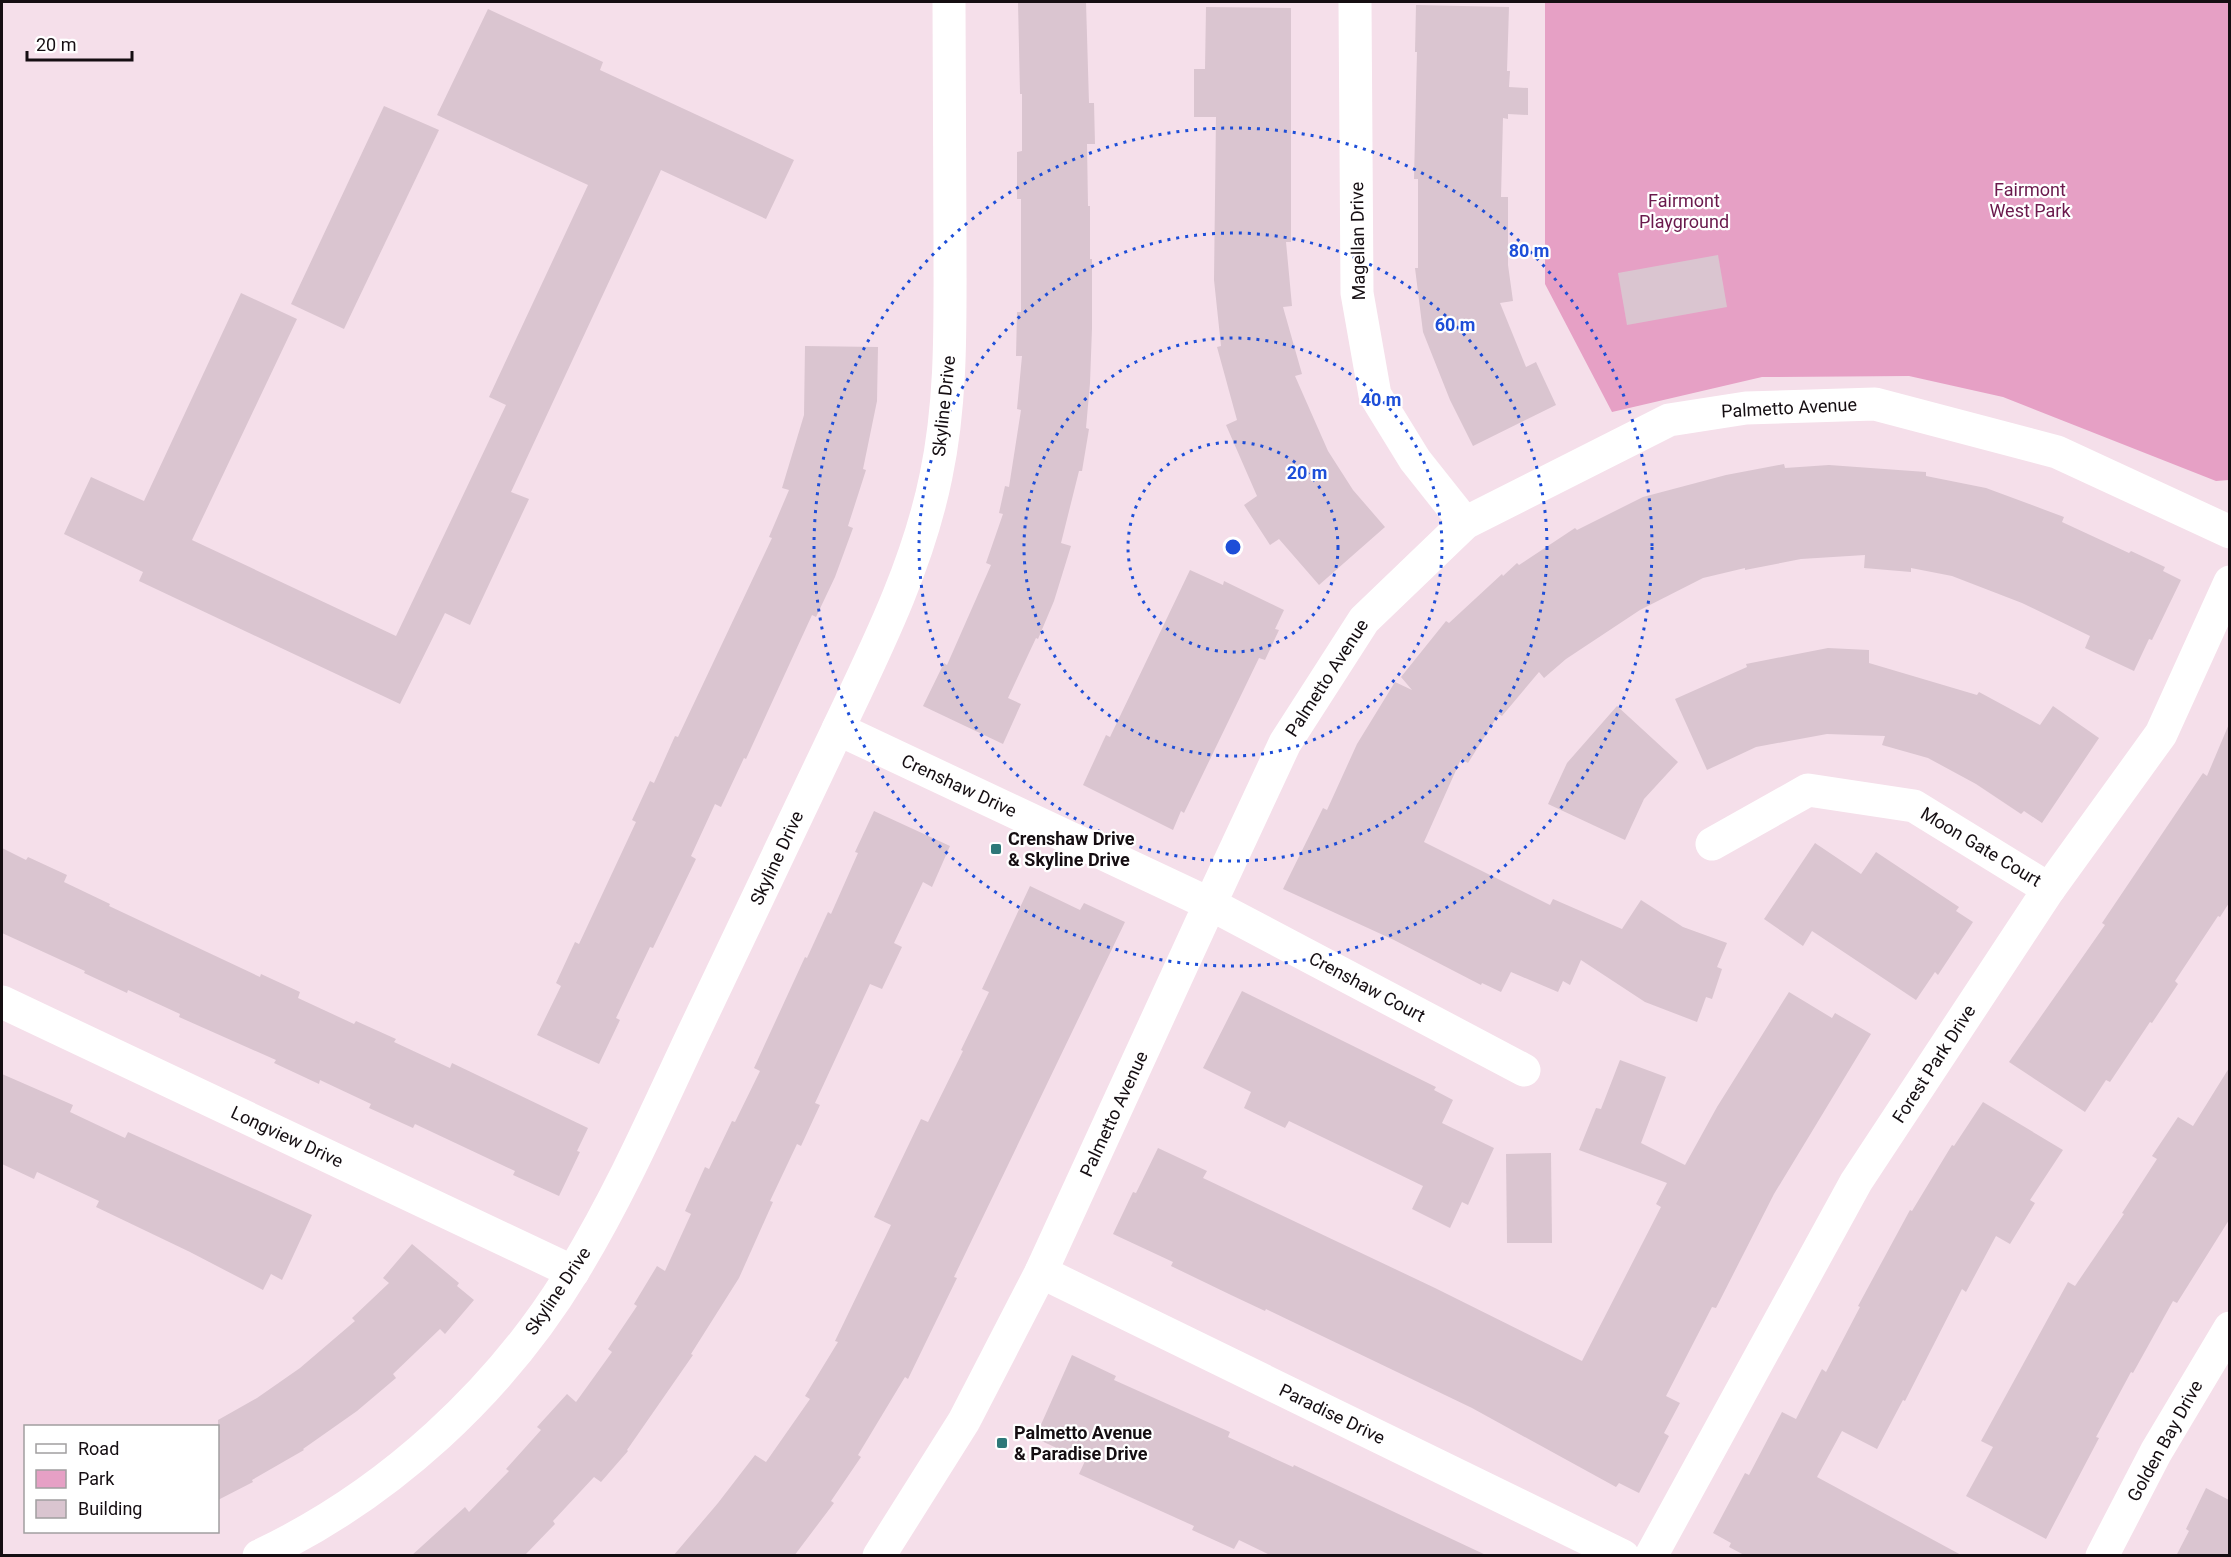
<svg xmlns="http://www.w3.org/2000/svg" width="2231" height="1557" font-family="Roboto,sans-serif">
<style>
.green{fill:#e6a0c5}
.building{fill:#dac5d0}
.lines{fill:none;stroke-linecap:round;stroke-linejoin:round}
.minor{stroke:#fff;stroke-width:33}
.tertiary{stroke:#fff;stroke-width:33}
.ring{fill:none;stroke:#1d4ed8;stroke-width:3;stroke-dasharray:3 6}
.poi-dot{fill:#2e7879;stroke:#fff;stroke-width:2}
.labels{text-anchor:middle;stroke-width:4.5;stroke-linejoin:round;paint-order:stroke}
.park-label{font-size:18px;fill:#6a194c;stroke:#fff}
.street-label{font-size:18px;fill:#150e12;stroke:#fff}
.poi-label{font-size:18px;font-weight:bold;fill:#150e12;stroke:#fff;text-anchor:start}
.centre{fill:#1d4ed8;stroke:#fff;stroke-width:3}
.ring-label{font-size:18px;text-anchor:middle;font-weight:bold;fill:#1d4ed8;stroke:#fff;stroke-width:4.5;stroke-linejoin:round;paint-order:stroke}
</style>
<rect width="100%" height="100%" fill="#f5dfea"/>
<path class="green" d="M1545 2H2229V480L2216 481 2003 397 1909 376 1762 377 1612 412 1545 284Z"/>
<g class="building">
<path d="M1018 2H1086L1089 103H1094L1095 144H1087L1088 206H1090V259H1092V328L1090 383 1086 428 1089 429 1082 471H1079L1061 543 1071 546 1054 601 1038 639 1036 638 1008 698 1021 704 1003 744 923 706 944 663 947 665 991 565 986 563 1003 514 999 513 1005 486 1009 487 1021 410 1017 409 1022 356H1016L1017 312H1021V199H1017V152L1022 151V94H1020Z"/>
<path d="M1416 5 1509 7 1507 71H1510L1509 87 1528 88V115L1508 114V119L1503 118 1501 197H1508V265L1513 301 1500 303 1526 367 1536 362 1556 405 1473 446 1450 400 1423 332 1415 268H1418V179H1414L1417 52H1415Z"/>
<path d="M1206 7 1291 8V242H1286L1292 306 1283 307 1302 374 1295 376 1328 451 1353 490 1385 527 1319 585 1279 539 1270 545 1244 505 1257 496 1226 425 1237 420 1217 347 1221 346 1214 280 1216 117H1194V69H1205Z"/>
<path d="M488 9 603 62 600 70 794 160 766 219 661 170 511 492 529 499 470 625 445 613 400 704 139 581 143 572 64 534 91 477 144 501 241 293 297 319 192 540 396 636 506 405 489 397 588 185 437 115Z"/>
<path d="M384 106 439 130 344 329 291 304Z"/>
<path d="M1718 255 1727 307 1627 325 1618 273Z"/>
<path d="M805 346 878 347 877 401 863 469 866 470 848 526 853 528 835 577 816 617 812 615 746 759 744 758 721 807 715 804 691 856 696 859 653 948 650 947 616 1018 620 1020 599 1064 537 1035 561 986 556 983 575 942 579 944 636 822 632 820 650 781 654 783 675 736 678 737 772 538 769 537 789 490 782 488 804 415Z"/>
<path d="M1784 464 1785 468 1829 465 1926 472V476L1986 488 2064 517 2062 522 2129 553 2131 551 2165 567 2163 571 2181 580 2152 640 2149 639 2134 671 2085 648 2090 636 2022 603 1952 576 1911 568V572L1864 568 1865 555 1801 559 1745 570V568L1703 578 1640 610 1566 659 1544 678 1539 672 1502 716 1499 714 1468 763 1461 759 1424 842 1550 905 1553 899 1622 929 1641 900 1683 927 1727 943 1717 967 1722 969 1712 999 1706 997 1697 1022 1645 1002 1581 960 1570 985 1563 981 1558 992 1511 972 1501 992 1482 983 1481 985 1394 940 1283 889 1323 808 1327 810 1357 744 1395 682 1412 690 1401 677 1446 621 1449 623 1502 574 1503 576 1517 563 1519 565 1575 528 1577 530 1643 497 1726 475Z"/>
<path d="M1190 570 1223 585 1224 581 1284 610 1275 629 1279 630 1265 660 1259 658 1184 813 1181 811 1173 830 1083 785 1106 735 1110 737Z"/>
<path d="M1828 648 1869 650V663L1977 695 1979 692 2040 725 2053 706 2099 738 2042 823 2024 811 2021 814 1976 784 1928 758 1882 745 1885 736 1827 734 1756 747 1707 770 1675 699 1747 667 1746 664Z"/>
<path d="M1617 706 1678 762 1644 799 1625 840 1548 804 1567 763Z"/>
<path d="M2229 724V903L2220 917 2218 916 2175 981 2178 984 2152 1023 2150 1022 2110 1082 2106 1080 2085 1112 2009 1062 2105 925 2102 923 2203 773 2207 776Z"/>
<path d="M874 811 950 846 932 887 923 882 894 943 902 947 882 989 870 984 815 1103 820 1105 801 1146 797 1144 770 1201 773 1202 739 1278 691 1354 693 1355 627 1450 628 1451 601 1482 594 1477 553 1521 555 1524 524 1556H411L465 1507 469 1512 509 1471 506 1469 541 1430 537 1427 567 1394 576 1402 612 1352 608 1349 637 1306 634 1304 657 1266 665 1271 691 1214 685 1211 705 1167 709 1169 732 1121 735 1122 760 1071 754 1068 805 957 807 958 828 912 831 914 858 853 855 852Z"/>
<path d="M1815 843 1861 874 1876 852 1959 907 1956 911 1973 922 1938 975 1935 972 1916 1000 1812 931 1803 946 1764 919Z"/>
<path d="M2 848 26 860 28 857 67 875 64 882 110 904 109 906 260 977 261 974 300 992 298 998 354 1024 356 1021 396 1039 394 1042 450 1068 452 1063 588 1128 577 1151 580 1152 559 1196 513 1175 515 1171 415 1124 413 1128 369 1108 371 1104 320 1080 319 1084 274 1063 276 1060 179 1017 180 1014 128 990 127 993 84 973 85 971 2 933Z"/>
<path d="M1030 886 1080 910 1084 903 1125 922 954 1277 957 1278 908 1379 905 1377 858 1455 861 1457 831 1501 834 1503 794 1556H673L718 1503 755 1455 766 1462 810 1399 805 1396 838 1342 835 1341 891 1225 874 1217 921 1119 928 1122 963 1051 961 1050 989 992 982 989Z"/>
<path d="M1242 991 1436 1087 1434 1090 1453 1100 1442 1123 1494 1148 1468 1205 1462 1202 1450 1228 1412 1209 1423 1186 1289 1121 1285 1128 1244 1108 1251 1092 1203 1068Z"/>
<path d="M1789 992 1832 1018 1835 1013 1871 1034 1774 1194 1716 1308 1712 1307 1666 1396 1680 1403 1664 1433 1669 1436 1639 1493 1619 1483 1616 1487 1472 1408 1266 1309 1265 1311 1231 1295 1171 1266 1173 1262 1113 1234 1133 1192 1136 1193 1158 1148 1207 1171 1203 1178 1435 1288 1582 1361 1661 1207 1656 1204 1667 1183 1579 1150 1596 1108 1601 1109 1620 1060 1666 1077 1641 1143 1685 1165 1717 1107Z"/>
<path d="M2229 1068V1220L2177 1303 2173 1301 2133 1373 2131 1372 2096 1437 2099 1438 2046 1539 1966 1496 1993 1447 1981 1441 2068 1282 2075 1286 2124 1214 2122 1213 2157 1159 2152 1156 2178 1117 2193 1126Z"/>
<path d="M2 1074 73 1105 70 1112 125 1138 128 1132 312 1215 282 1280 271 1274 263 1290 190 1252 96 1207 99 1201 37 1172 34 1179 2 1164Z"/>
<path d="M1983 1102 2063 1150 2030 1200 2035 1203 2010 1244 1996 1236 1966 1292 1962 1289 1905 1401 1903 1400 1877 1449 1842 1431 1817 1477 1963 1556H1746L1729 1547 1731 1543 1713 1533 1745 1473 1749 1475 1782 1412 1796 1419 1822 1369 1826 1372 1860 1307 1858 1306 1910 1210 1912 1211 1952 1145 1954 1146Z"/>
<path d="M1551 1153 1552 1243H1507L1506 1154Z"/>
<path d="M412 1244 459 1283 457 1286 474 1300 445 1334 440 1329 393 1374 396 1378 357 1411 303 1449 304 1450 252 1480 253 1482 218 1500V1420L257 1398 300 1368 355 1321 352 1318 389 1283 383 1278Z"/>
<path d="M1072 1355 1116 1376 1114 1380 1230 1432 1228 1437 1293 1467 1294 1465 1488 1556H1272L1239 1540 1234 1549 1192 1530 1194 1526 1079 1474 1085 1461 1035 1438Z"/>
<path d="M2206 1488 2229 1500V1556H2176L2189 1531 2186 1529Z"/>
</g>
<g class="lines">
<g class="minor">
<path d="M1355 2 1357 293 1375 395 1415 460 1465 523"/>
<path d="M1712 844 1808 790 1914 806 2049 889"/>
<path d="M2 1002 573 1272"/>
<path d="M1524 1070 1210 904 1285 743 1364 620 1465 523 1669 420 1746 408 1875 404 2057 452 2230 532"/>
<path d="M1041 1272 1623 1556"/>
<path d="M259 1556C388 1495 501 1391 574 1270 619 1196 654 1117 691 1038 740 935 789 832 838 729"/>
<path d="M1651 1556 1856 1182 2049 889 2161 734 2230 582"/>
<path d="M2102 1556 2156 1452 2230 1328"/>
</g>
<path class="tertiary" d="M879 1556 964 1421 1041 1272 1210 904 838 729C877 647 918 565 936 476 952 400 950 323 950 246 950 165 949 83 949 2"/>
</g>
<g class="ring">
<circle cx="1233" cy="547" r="105"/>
<circle cx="1233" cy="547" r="209"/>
<circle cx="1233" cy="547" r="314"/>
<circle cx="1233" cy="547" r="419"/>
</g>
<g class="poi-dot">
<rect x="990" y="843" width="12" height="12" rx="3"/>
<rect x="996" y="1437" width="12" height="12" rx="3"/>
</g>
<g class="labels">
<g class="park-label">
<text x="2030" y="196">Fairmont<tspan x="2030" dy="21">West Park</tspan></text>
<text x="1684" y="207">Fairmont<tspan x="1684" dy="21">Playground</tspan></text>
</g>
<g class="street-label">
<text transform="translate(1358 241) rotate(-91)" y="6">Magellan Drive</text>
<text transform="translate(944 406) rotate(-84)" y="6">Skyline Drive</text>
<text transform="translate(1789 408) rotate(-3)" y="6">Palmetto Avenue</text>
<text transform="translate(1327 678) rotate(-57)" y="6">Palmetto Avenue</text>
<text transform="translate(959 786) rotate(25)" y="6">Crenshaw Drive</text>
<text transform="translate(1981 847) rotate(31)" y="6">Moon Gate Court</text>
<text transform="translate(777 858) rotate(-65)" y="6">Skyline Drive</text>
<text transform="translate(1367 987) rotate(28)" y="6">Crenshaw Court</text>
<text transform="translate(1934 1064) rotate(-57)" y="6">Forest Park Drive</text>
<text transform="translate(1114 1114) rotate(-65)" y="6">Palmetto Avenue</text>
<text transform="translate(287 1137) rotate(25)" y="6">Longview Drive</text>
<text transform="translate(558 1291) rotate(-56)" y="6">Skyline Drive</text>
<text transform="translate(1332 1414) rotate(26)" y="6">Paradise Drive</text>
<text transform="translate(2165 1441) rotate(-61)" y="6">Golden Bay Drive</text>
</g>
<g class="poi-label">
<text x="1008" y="845">Crenshaw Drive<tspan x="1008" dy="21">&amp; Skyline Drive</tspan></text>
<text x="1014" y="1439">Palmetto Avenue<tspan x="1014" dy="21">&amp; Paradise Drive</tspan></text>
</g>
</g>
<circle cx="1233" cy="547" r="9" class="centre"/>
<g class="ring-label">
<text x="1529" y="257">80 m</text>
<text x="1455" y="331">60 m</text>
<text x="1381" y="406">40 m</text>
<text x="1307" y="479">20 m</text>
</g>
<rect width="2231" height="1557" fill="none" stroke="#150e12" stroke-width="6"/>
<rect x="24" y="1425" width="195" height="108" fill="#ffffff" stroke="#a19fa0" stroke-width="1.5"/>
<rect x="36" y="1444" width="30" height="9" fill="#ffffff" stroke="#a19fa0" stroke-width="1.5"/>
<text x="78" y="1455" font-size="18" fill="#150e12">Road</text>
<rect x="36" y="1470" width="30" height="18" fill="#e6a0c5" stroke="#a19fa0" stroke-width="1.5"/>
<text x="78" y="1485" font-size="18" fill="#150e12">Park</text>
<rect x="36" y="1500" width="30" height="18" fill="#dac5d0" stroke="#a19fa0" stroke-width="1.5"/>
<text x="78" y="1515" font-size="18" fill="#150e12">Building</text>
<path d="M27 51v9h105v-9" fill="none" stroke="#150e12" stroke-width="3"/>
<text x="36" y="51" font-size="18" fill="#150e12" stroke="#ffffff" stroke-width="4.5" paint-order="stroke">20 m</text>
</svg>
